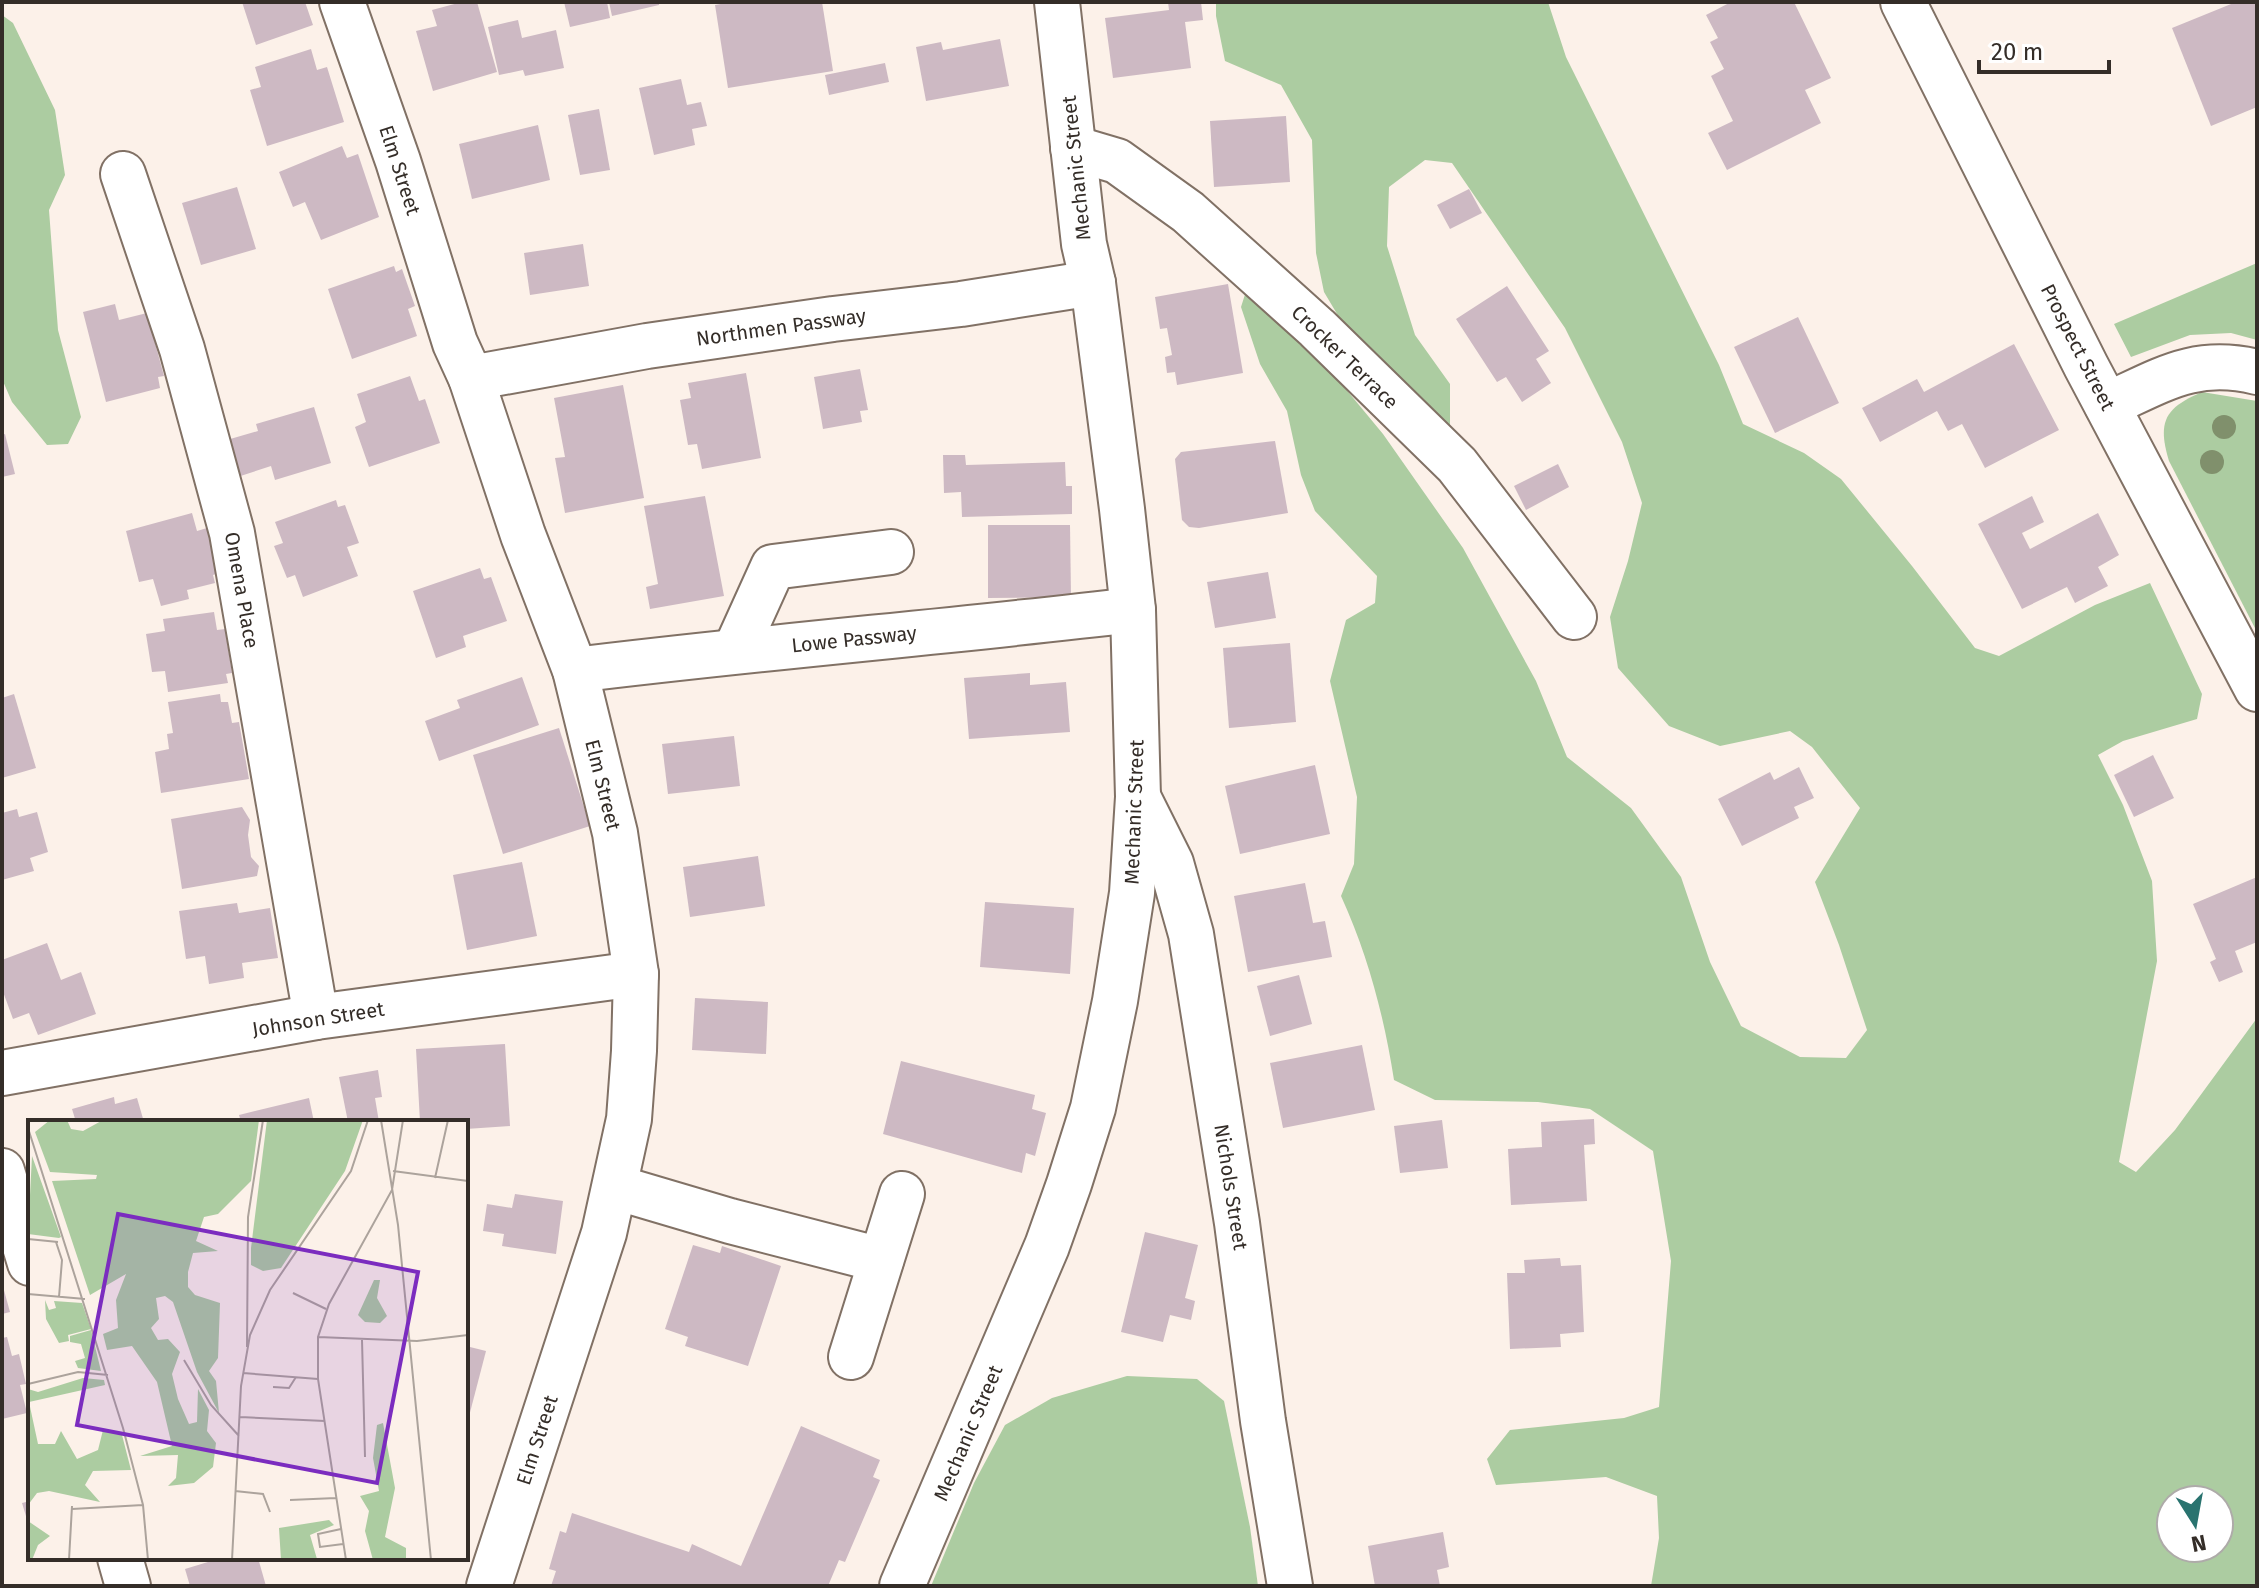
<svg xmlns="http://www.w3.org/2000/svg" width="2259" height="1588" font-family="'Fira Sans',sans-serif">
<style>
.green{fill:#accca1;fill-rule:evenodd}
.building{fill:#cdb9c3}
.lines{fill:none;stroke-linecap:round;stroke-linejoin:round}
.minor-casing{stroke:#817165;stroke-width:48}
.major-casing{stroke:#817165;stroke-width:48}
.minor{stroke:#fff;stroke-width:44}
.major{stroke:#fff;stroke-width:44}
.tree{fill:#80906c}
.labels{text-anchor:middle;stroke-width:7;stroke-linejoin:round;paint-order:stroke}
.street-label{font-size:20px;fill:#342d28;stroke:#fff}
.inset-road{fill:none;stroke:#aca39c;stroke-width:2}
.view{fill:#7b2cbf;fill-opacity:0.15;stroke:#7b2cbf;stroke-width:4}
.inset-edge{fill:none;stroke:#342d28;stroke-width:4}
</style>
<rect width="100%" height="100%" fill="#fcf1e9"/>
<g class="green">
<path d="M1216 2H1548L1566 57 1719 365 1743 424 1804 453 1841 479 1912 566 1975 648 1999 656 2095 605 2150 583 2202 694 2197 719 2123 741 2098 755 2123 805 2152 881 2157 961 2119 1162 2136 1172 2175 1130 2257 1018V1586H1651L1659 1538 1657 1496 1606 1477 1496 1485 1487 1459 1510 1430 1624 1418 1659 1407 1671 1261 1653 1151 1590 1109 1538 1102 1435 1100 1394 1080C1384 1016 1368 955 1341 896L1354 864 1357 797 1330 681 1346 620 1375 603 1377 576 1315 511 1301 475 1287 411 1260 364 1241 307 1248 285 1282 312 1383 434 1463 548 1536 681 1567 757 1631 808 1681 877 1710 962 1741 1026 1800 1057 1846 1058 1867 1030 1839 945 1815 882 1860 808 1812 747 1790 731 1720 746 1669 726 1618 668 1610 617 1628 561 1642 503 1622 442 1565 328 1452 163 1425 160 1389 187 1387 246 1415 335 1450 384V427L1437 431 1365 361 1324 292 1316 253 1312 140 1281 85 1225 61 1216 16ZM2171 1500H2219V1548H2171Z"/>
<path d="M2 15 13 23 55 110 65 175 49 210 58 330 81 417 68 444 47 445 12 402 2 379Z"/>
<path d="M2257 263V340L2231 333 2190 335 2131 357 2114 324Z"/>
<path d="M2202 392 2257 401V632L2169 461C2157 421 2165 408 2202 392Z"/>
<path d="M1127 1376 1197 1379 1224 1401 1250 1527 1258 1586H931L974 1483 1005 1425 1052 1398Z"/>
</g>
<g class="building">
<path d="M242 2H305L313 25 256 45Z"/>
<path d="M462 2H477L497 72 433 91 416 31 437 26 432 10Z"/>
<path d="M564 2H607L610 18 570 27Z"/>
<path d="M609 2H659V5L612 16Z"/>
<path d="M732 2H822L833 71 728 88 715 5Z"/>
<path d="M1168 2H1201L1203 20 1185 22 1191 68 1113 78 1105 18 1169 10Z"/>
<path d="M1731 2H1794L1831 78 1805 90 1821 123 1727 170 1708 133 1733 121 1711 76 1724 69 1710 42 1718 38 1706 15Z"/>
<path d="M2236 2H2257V107L2211 126 2172 28Z"/>
<path d="M518 20 522 38 556 30 564 68 525 76 523 70 499 75 488 27Z"/>
<path d="M1000 39 1009 86 926 101 916 47 941 42 943 50Z"/>
<path d="M311 49 317 70 327 67 344 122 267 146 250 90 261 87 255 67Z"/>
<path d="M885 63 889 82 829 95 825 75Z"/>
<path d="M681 79 687 105 701 102 707 126 692 129 695 145 654 155 639 88Z"/>
<path d="M599 109 610 170 580 175 568 115Z"/>
<path d="M1286 116 1290 182 1214 187 1210 121Z"/>
<path d="M538 125 550 180 472 199 459 144Z"/>
<path d="M342 146 347 158 358 154 379 217 321 240 305 202 293 207 279 172Z"/>
<path d="M237 187 256 249 201 265 182 203Z"/>
<path d="M1469 189 1482 213 1450 229 1437 205Z"/>
<path d="M583 244 589 286 530 295 524 253Z"/>
<path d="M394 266 396 272 402 269 415 306 408 309 417 336 352 359 328 289Z"/>
<path d="M1228 284 1243 373 1177 385 1175 372 1167 373 1165 357 1172 355 1167 328 1160 329 1155 297Z"/>
<path d="M1507 286 1549 351 1536 359 1551 383 1522 402 1506 377 1497 382 1456 319Z"/>
<path d="M115 304 119 320 147 313 164 376 158 377 160 388 106 402 83 312Z"/>
<path d="M1798 317 1839 403 1775 433 1734 347Z"/>
<path d="M2014 344 2059 430 1985 468 1962 424 1948 431 1937 411 1880 442 1862 408 1917 379 1924 392Z"/>
<path d="M860 369 868 410 860 411 862 422 823 429 814 377Z"/>
<path d="M746 373 761 458 702 469 697 444 688 445 680 400 691 398 688 383Z"/>
<path d="M410 376 419 401 425 399 440 443 369 467 355 427 366 422 357 394Z"/>
<path d="M623 385 644 498 565 513 555 458 565 457 554 398Z"/>
<path d="M314 407 331 463 275 480 271 466 225 481 213 444 258 431 256 424Z"/>
<path d="M5 434 15 474 2 477V435Z"/>
<path d="M1275 441 1288 513 1199 528 1189 527 1182 520 1175 459 1181 452Z"/>
<path d="M943 455H965L966 465 1065 462 1066 486H1072V514L962 517 961 492 944 493Z"/>
<path d="M1558 464 1569 487 1526 510 1514 486Z"/>
<path d="M705 496 724 596 650 609 646 587 658 584 644 506Z"/>
<path d="M2032 496 2044 522 2022 533 2030 549 2098 513 2119 555 2098 567 2108 586 2075 603 2067 587 2022 609 1978 524Z"/>
<path d="M336 500 338 507 345 505 359 543 347 547 358 576 303 597 295 575 287 578 274 546 283 543 275 522Z"/>
<path d="M192 513 197 531 207 528 219 573 213 575 215 583 187 590 189 599 161 606 153 579 139 582 126 531Z"/>
<path d="M988 525H1070L1071 597 988 598Z"/>
<path d="M480 568 484 579 491 577 507 621 463 636 466 647 436 658 413 591Z"/>
<path d="M1268 572 1276 618 1215 628 1207 582Z"/>
<path d="M214 612 217 630 225 629 232 673 226 674 228 683 168 692 165 671 152 672 146 634 165 631 163 619Z"/>
<path d="M1290 643 1296 722 1229 728 1223 648Z"/>
<path d="M1030 673V685L1066 682 1070 732 969 739 964 678Z"/>
<path d="M522 677 539 725 439 761 425 721 460 708 457 700Z"/>
<path d="M14 694 36 768 2 778V698Z"/>
<path d="M220 694 221 702H228L232 723 239 722 249 779 161 793 155 752 169 749 167 734 173 733 168 702Z"/>
<path d="M559 728 590 826 503 854 473 755Z"/>
<path d="M734 736 740 786 668 794 662 744Z"/>
<path d="M2153 755 2174 798 2134 817 2114 775Z"/>
<path d="M1315 765 1330 834 1240 854 1225 786Z"/>
<path d="M1799 767 1814 798 1794 807 1799 818 1742 846 1718 799 1770 772 1774 780Z"/>
<path d="M242 807 250 820 248 835 251 857 259 866 257 876 182 889 171 819Z"/>
<path d="M17 809 19 817 37 812 48 852 30 858 34 871 2 880V813Z"/>
<path d="M758 856 765 906 690 917 683 867Z"/>
<path d="M522 862 537 936 467 950 453 875Z"/>
<path d="M2257 877V942L2235 951 2243 972 2219 982 2210 962 2216 959 2193 904Z"/>
<path d="M1305 883 1313 923 1325 921 1332 957 1248 972 1234 896Z"/>
<path d="M985 902 1074 908 1070 974 980 967Z"/>
<path d="M237 903 239 913 270 908 278 958 242 963 244 978 209 984 205 956 186 959 179 911Z"/>
<path d="M47 943 61 980 81 972 96 1014 38 1035 29 1013 13 1019 2 989V960Z"/>
<path d="M1299 975 1312 1024 1270 1036 1257 986Z"/>
<path d="M695 998 768 1002 766 1054 692 1050Z"/>
<path d="M505 1044 510 1126 466 1129V1122H420L416 1049Z"/>
<path d="M1362 1045 1375 1110 1283 1128 1270 1063Z"/>
<path d="M901 1061 1035 1095 1032 1109 1046 1113 1035 1156 1026 1153 1022 1173 883 1134Z"/>
<path d="M378 1070 382 1097 375 1098 379 1122H348L339 1077Z"/>
<path d="M114 1097 115 1104 137 1098 144 1122H76L72 1109Z"/>
<path d="M309 1098 314 1122H241L239 1115Z"/>
<path d="M1594 1119 1595 1144 1584 1145 1587 1201 1511 1205 1508 1149 1542 1147 1541 1122Z"/>
<path d="M1442 1120 1448 1168 1400 1173 1394 1126Z"/>
<path d="M515 1194 563 1201 556 1254 502 1246 504 1234 483 1231 487 1204 512 1208Z"/>
<path d="M1145 1232 1198 1245 1185 1298 1195 1301 1191 1320 1170 1315 1163 1342 1121 1332Z"/>
<path d="M693 1245 720 1253 722 1246 781 1266 748 1366 685 1346 688 1337 665 1329Z"/>
<path d="M1560 1258 1561 1266 1581 1265 1584 1332 1560 1334 1561 1347 1510 1349 1507 1273H1525L1524 1260Z"/>
<path d="M2 1283 10 1312 2 1314Z"/>
<path d="M7 1337 12 1356 19 1354 26 1384 20 1385 27 1413 2 1419V1338Z"/>
<path d="M466 1346 486 1351 467 1424 466 1423Z"/>
<path d="M801 1426 880 1460 873 1477 880 1480 845 1562 839 1560 828 1586H551L556 1571 549 1569 560 1531 566 1533 572 1513 689 1552 692 1544 741 1566Z"/>
<path d="M30 1501V1526H29L22 1503Z"/>
<path d="M1443 1532 1449 1567 1437 1570 1440 1586H1375L1368 1546Z"/>
<path d="M221 1558H258L266 1586H190L185 1569Z"/>
</g>
<g class="lines">
<defs>
<g id="minor">
<path d="M342 2 398 161 455 343 471 378 523 535 575 670 615 833 636 974 634 1051 629 1119 604 1233 489 1586"/>
<path d="M1903 2 2086 366 2257 689"/>
<path d="M1073 148 1117 161 1188 212 1317 328 1457 465 1574 617"/>
<path d="M123 174 182 349 232 533 316 1017"/>
<path d="M471 378 647 346 833 319 961 304 1093 283"/>
<path d="M2107 405C2162 380 2195 357 2257 372"/>
<path d="M735 651 773 567 891 552"/>
<path d="M575 670C761 647 947 632 1133 610"/>
<path d="M1138 797 1171 863 1191 934 1237 1223 1263 1421 1290 1586"/>
<path d="M2 1073 316 1017 636 974"/>
<path d="M615 1187 730 1221 881 1260"/>
<path d="M851 1357 902 1194"/>
</g>
<g id="major">
<path d="M2 1171 30 1263"/>
<path d="M120 1558 128 1586"/>
<path d="M902 1586 1047 1246 1069 1184 1093 1108 1115 1001 1132 893 1138 797 1133 610 1122 509 1093 283 1084 244 1057 2"/>
</g>
</defs>
<use href="#minor" class="minor-casing"/>
<use href="#major" class="major-casing"/>
<use href="#minor" class="minor"/>
<use href="#major" class="major"/>
</g>
<g class="tree">
<circle cx="2224" cy="427" r="12"/>
<circle cx="2212" cy="462" r="12"/>
</g>
<g class="labels">
<g class="street-label">
<text transform="translate(1076 168) rotate(-96)" y="7">Mechanic Street</text>
<text transform="translate(400 170) rotate(72)" y="7">Elm Street</text>
<text transform="translate(781 327) rotate(-8)" y="7">Northmen Passway</text>
<text transform="translate(2078 347) rotate(63)" y="7">Prospect Street</text>
<text transform="translate(1345 357) rotate(44)" y="7">Crocker Terrace</text>
<text transform="translate(242 590) rotate(80)" y="7">Omena Place</text>
<text transform="translate(854 639) rotate(-6)" y="7">Lowe Passway</text>
<text transform="translate(603 785) rotate(76)" y="7">Elm Street</text>
<text transform="translate(1134 812) rotate(-88)" y="7">Mechanic Street</text>
<text transform="translate(318 1019) rotate(-9)" y="7">Johnson Street</text>
<text transform="translate(1231 1187) rotate(81)" y="7">Nichols Street</text>
<text transform="translate(968 1433) rotate(-67)" y="7">Mechanic Street</text>
<text transform="translate(537 1440) rotate(-72)" y="7">Elm Street</text>
</g>
</g>
<g transform="translate(28 1120)">
<rect width="440" height="440" fill="#fcf1e9"/>
<path d="M22 0H39L43 9 55 11 75 0H231L223 61 190 94 176 97 168 121 190 131 165 133 160 152V167L167 175 192 183 190 238 181 251 188 261 191 293 169 252 145 182 137 176 128 178 131 199 123 208 130 220 140 219 152 232 144 254 150 279 161 304 169 302 170 269 181 290 179 311 188 323 185 347 166 363 140 366 148 358 150 335 112 336 144 326 129 262 104 226 79 230 75 214 90 208 88 180 98 154 62 175 24 61 68 59 69 55 22 52 7 12ZM239 0H335L317 51 253 148 235 151 223 145V128ZM4 36 33 117 31 118 0 114ZM346 160H352L349 178 359 196 352 203 337 202 330 195ZM17 180 21 190 28 188 26 181 54 183 63 209 40 215 41 221 31 223 18 199ZM63 210 73 251 50 248 47 241 57 238 53 224 42 222V216ZM55 258 76 260 77 265 1 282 10 324H27L33 311 49 339 70 330 75 310 85 311 94 315 103 350 65 351 57 365 72 382 21 371 9 373 0 385V269L10 272ZM355 303 367 368 357 417 378 428V440H345L337 411 341 391 332 376 351 371 345 338 349 305ZM301 400 306 405 282 415 289 439 253 440 251 408ZM0 401 22 416 10 425 4 440H0Z" fill="#accca1"/>
<path class="inset-road" d="M353 0 370 105 403 440M0 8 95 308 115 385 120 440M365 51 440 61M407 58 420 0M0 119 30 122M28 122 34 140 31 177M265 173 298 189M0 174 57 179M290 217 389 221 440 215M334 220 337 337M219 227 220 97 235 0M156 240 183 285 211 316M215 253 290 259M0 264 50 252 80 255M245 267 261 268 268 257M212 297 297 301M207 371 235 374 242 392M262 380 308 378M44 389 115 385M313 409 290 414 292 427 315 424M41 440 44 386M204 440 213 266 222 215 242 170 323 51 340 0M318 440 290 259V217L301 184 364 70 375 0"/>
<path class="view" d="M90 94 390 152 349 363 49 305Z"/>
<rect width="440" height="440" class="inset-edge"/>
</g>
<rect width="2259" height="1588" fill="none" stroke="#342d28" stroke-width="8"/>
<g transform="translate(2195 1524) rotate(169)"><circle r="38" fill="#ffffff" stroke="#aeaba9" stroke-width="2"/>
<path d="M0-6L14 30L0 20L-14 30Z" fill="#29736f"/>
<text y="-12" font-size="22" font-weight="bold" text-anchor="middle" fill="#342d28">N</text>
</g>
<path d="M1979 60v12h130v-12" fill="none" stroke="#342d28" stroke-width="4"/>
<text x="1991" y="60" font-size="24" fill="#342d28" stroke="#ffffff" stroke-width="6" paint-order="stroke">20 m</text>
</svg>
